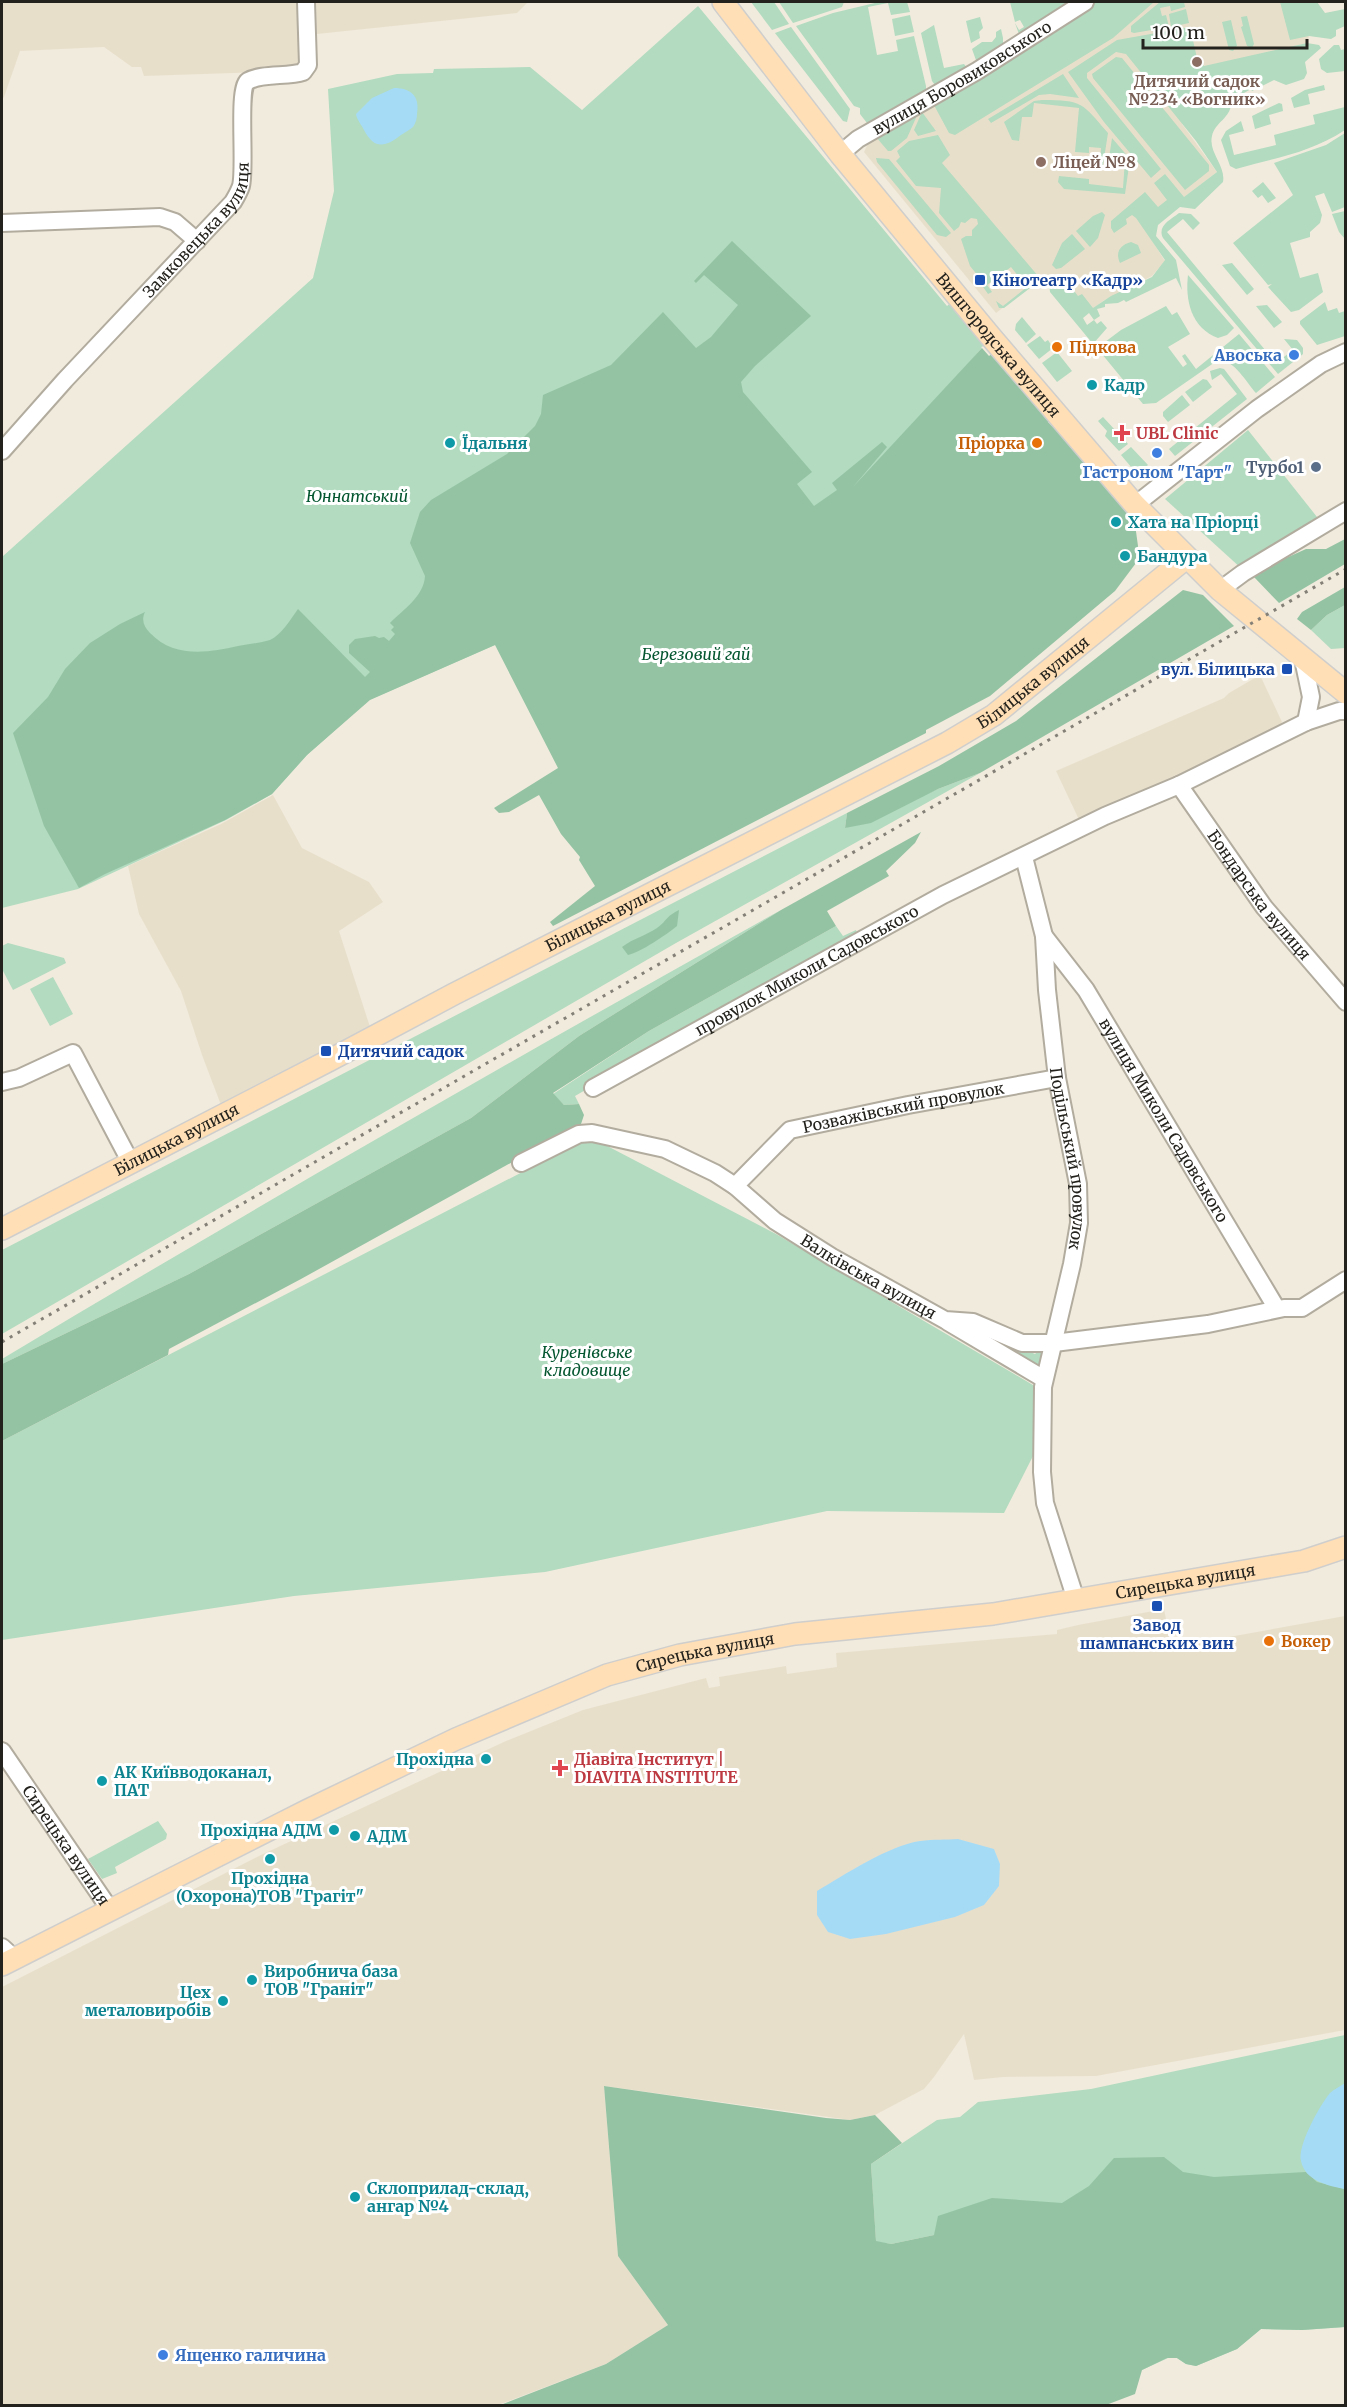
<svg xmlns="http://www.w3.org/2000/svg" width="1347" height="2407" font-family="Merriweather,serif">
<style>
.built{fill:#e8dfcb}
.green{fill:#b2dbbf}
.forest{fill:#94c3a3}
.water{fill:#a6dbf6}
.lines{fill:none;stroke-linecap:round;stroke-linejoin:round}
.minor-casing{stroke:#b2ac9f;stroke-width:20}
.major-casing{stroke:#cfcecd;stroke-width:24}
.minor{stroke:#fff;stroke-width:16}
.major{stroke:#fedfb6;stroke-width:21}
.rail{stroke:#848077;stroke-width:3;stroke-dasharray:3 6;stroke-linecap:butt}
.education-dot{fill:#8d6e63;stroke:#fff;stroke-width:2}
.transit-dot{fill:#1a4fb4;stroke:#fff;stroke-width:2}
.food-dot{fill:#e8710a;stroke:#fff;stroke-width:2}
.shop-dot{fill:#3f7fe0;stroke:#fff;stroke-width:2}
.culture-dot{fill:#0f9aa8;stroke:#fff;stroke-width:2}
.health-dot{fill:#e0444e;stroke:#fff;stroke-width:2}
.service-dot{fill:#5c6f8a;stroke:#fff;stroke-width:2}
.labels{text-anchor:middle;stroke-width:6;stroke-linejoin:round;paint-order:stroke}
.street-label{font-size:16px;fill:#24221d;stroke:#fff}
.education-label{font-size:16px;font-weight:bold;fill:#785e54;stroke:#fff}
.transit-label{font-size:16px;font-weight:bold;fill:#164399;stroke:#fff;text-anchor:start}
.food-label{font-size:16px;font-weight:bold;fill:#c56008;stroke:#fff;text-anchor:start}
.shop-label{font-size:16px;font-weight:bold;fill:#366cbe;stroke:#fff;text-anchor:end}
.culture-label{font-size:16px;font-weight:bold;fill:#0d838f;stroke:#fff;text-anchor:start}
.health-label{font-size:16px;font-weight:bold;fill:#be3a42;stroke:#fff;text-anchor:start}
.service-label{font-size:16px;font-weight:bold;fill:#4e5e75;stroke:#fff;text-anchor:end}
.park-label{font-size:16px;font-style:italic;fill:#045630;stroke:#fff}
</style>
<rect width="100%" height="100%" fill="#f1ebdd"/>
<g class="built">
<path d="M2 2H304L306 66 298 71 144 76 141 67H132L104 47 20 51 4 97 2 99Z"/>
<path d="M316 2H528L517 13 317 34Z"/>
<path d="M1096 2H1302L1309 36 1307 43 1278 50 1182 124 1217 172 1144 228 1165 261 1152 276 1103 301 1082 318 1051 281 1037 282 996 313 864 152 871 137Z"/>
<path d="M1260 675 1282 722 1272 737 1082 826 1056 771 1224 698 1229 693Z"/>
<path d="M273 795 302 848 369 882 383 902 339 931 371 1030 221 1105 202 1055 181 991 139 914 128 866 221 824Z"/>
<path d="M1164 1609 1171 1645 1201 1642 1345 1616V2030L1096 2076 1003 2077 974 2080 964 2034 934 2077 924 2089 875 2115 850 2120 604 2086 618 2256 668 2325 606 2364 498 2405 2 2406V1987L261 1855 506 1741 583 1710 706 1678 709 1688 720 1686 719 1677 786 1666 787 1674 837 1667 836 1653 1057 1634V1630L1078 1625Z"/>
</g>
<g class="green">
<path d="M751 2H774L789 24 772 30Z"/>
<path d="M779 2H844L842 7 793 23Z"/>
<path d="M879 2H907L910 12 891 15 888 3 868 7 877 55 898 51 896 40 914 36 926 86V91L867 123 860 114V108L854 106 796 26 833 13Z"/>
<path d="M1010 2H1071L1020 37 1015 23 1019 30 1024 27 1020 20 1015 22Z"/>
<path d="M1090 2H1154L1113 38 955 135 949 133 935 107V102Z"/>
<path d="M1160 2H1184L1185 7 1171 11 1170 6 1160 8 1162 16 1166 15 1169 27 1134 33 1131 32V26Z"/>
<path d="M1280 2H1317L1325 13 1345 9V26L1336 30V36L1331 39 1309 36 1290 40Z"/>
<path d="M698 6 947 306 953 301 988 341 984 346 981 347 982 348 820 532 495 645 369 700 307 755 272 794 226 820 78 889 2 908V557L313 278 334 191 328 89 397 74 433 73 434 69 530 67 582 110Z"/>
<path d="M1186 9 1189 23 1171 27 1169 14Z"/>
<path d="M910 15 914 32 895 36 892 19Z"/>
<path d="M1247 16 1254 44 1252 48 1247 46 1241 27 1243 26 1241 17Z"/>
<path d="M980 17 983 28 979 32 980 38 971 43 966 21Z"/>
<path d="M1231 20 1237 46 1233 51 1229 50 1222 22Z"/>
<path d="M934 25 944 68 964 64 967 68 939 86 935 85 932 81 921 33Z"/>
<path d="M791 27 850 109 847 122 843 121 775 33Z"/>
<path d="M1190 27 1197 58 1204 66 1307 43 1319 45 1321 48 1305 62 1307 73 1304 79 1286 85 1274 80 1252 91 1251 89 1244 93V97L1231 103C1231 118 1215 122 1212 136 1208 152 1226 166 1223 182L1195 209 1180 207 1158 225 1156 236 1176 260 1182 290 1176 278 1126 302 1124 300 1118 303 1105 304V307L1097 309 1100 316 1094 320 1089 313 1083 318 1087 325 1094 320 1097 324 1101 321 1107 328 1093 344 1050 292 1049 284 1054 279 1065 284 1068 283 1078 296 1082 294 1093 308 1111 296 1152 277 1165 260 1136 218 1132 215 1126 219 1127 224 1114 233 1111 228V221L1145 192 1158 207 1167 200 1154 183 1165 174 1184 197 1217 172 1196 141 1126 54 1116 52 1087 73V78L1161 169 1151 178 1104 122 1068 72 1117 40Z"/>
<path d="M1001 29 1003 38V50L977 63 972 49 982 42H992L996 37V32Z"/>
<path d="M1334 45H1339L1341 50 1345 49V71L1327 73 1321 69 1319 59Z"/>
<path d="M1116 57 1122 58 1209 165V171L1185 190 1093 78 1092 74Z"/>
<path d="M1063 74 1079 98 1050 94 1039 95 991 123 988 119Z"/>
<path d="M1324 85 1325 90 1308 94 1310 104 1294 108 1291 98 1305 90Z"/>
<path d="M1042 100C1083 100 1082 103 1108 133L1103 165H1100L1101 148 1089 147V153L1075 152 1079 108 1034 103 1032 117H1022L1019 141 1012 140 1004 122 1034 101Z"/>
<path d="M1279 103 1282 104 1283 111 1269 115 1271 124 1255 129 1252 116Z"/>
<path d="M1345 107V130C1310 153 1275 158 1236 169L1230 166 1221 140 1226 131 1241 121 1244 131 1229 135 1234 155 1276 145 1274 135 1315 124 1313 115Z"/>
<path d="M919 111 907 138 891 151H888L876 137Z"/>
<path d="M922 112 936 131 918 136 914 130Z"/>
<path d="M1345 133V207L1332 212 1324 193 1315 196 1322 215 1320 223 1310 232V237L1290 243 1300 278 1318 273 1323 292 1299 310 1291 312 1268 287 1272 284 1268 285 1233 243 1293 195 1274 163 1326 145Z"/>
<path d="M938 135 950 155 942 163 1039 277 1038 282 1004 308H999L996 301 1003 306 1027 287 1011 267 987 285 992 292 988 294 981 284 983 282 970 266 961 239 966 236H972V230L978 224 977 219 971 218 965 223 961 222 959 227 954 231 939 213 941 188 916 186 896 161 900 157 897 151 909 141Z"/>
<path d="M1112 138 1130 159 1125 194 1064 189 1058 182 1059 176 1089 179V184L1123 188 1125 160 1114 158 1113 166 1108 165Z"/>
<path d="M876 158 889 159 951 233 946 237 937 235 877 162Z"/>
<path d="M1263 182 1276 198 1268 203 1262 195 1258 198 1252 191Z"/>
<path d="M1345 211H1346L1345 239 1339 232 1332 214Z"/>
<path d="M1102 212 1105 215 1098 238 1090 247 1076 231 1093 216Z"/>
<path d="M1179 213 1191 214 1200 223 1193 230 1183 219 1167 232 1276 363 1293 350 1284 339 1297 340 1303 348V354L1278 374 1163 238C1157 226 1170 220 1179 213Z"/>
<path d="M1072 234 1085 249 1061 268 1056 269 1052 265 1062 243Z"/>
<path d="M1131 242 1138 245 1141 253 1120 263C1115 252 1120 245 1131 242Z"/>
<path d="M1232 263 1254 289 1247 295 1222 265Z"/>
<path d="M1188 275 1234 328 1227 335 1218 338C1191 328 1185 300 1188 275Z"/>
<path d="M1325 302 1328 311 1337 308 1339 313 1345 311V336L1317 345 1300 324V321Z"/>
<path d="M1267 305 1282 322 1274 328 1256 306Z"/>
<path d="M1166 306 1172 315 1177 312 1190 334 1168 347 1183 367 1187 364 1182 356 1185 354 1196 369 1239 334 1275 377 1256 393C1246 382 1234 359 1218 360L1156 403 1143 404 1097 348 1121 330Z"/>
<path d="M1022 317 1036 334 1026 343 1015 330 1016 324Z"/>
<path d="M1040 336 1045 342 1048 340 1053 348 1039 359 1027 345Z"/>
<path d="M1057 352 1072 371 1057 382 1042 363Z"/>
<path d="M1220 368 1224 369 1247 399 1175 456 1169 449 1237 394 1221 374 1212 380 1210 371Z"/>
<path d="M1203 379 1207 380 1212 387 1193 402 1185 392Z"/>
<path d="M1182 395 1190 405 1168 422 1163 416V412Z"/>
<path d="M1103 417 1128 444 1119 451 1105 436 1107 431 1098 421Z"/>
<path d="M1248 430 1321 522 1242 569 1165 499Z"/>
<path d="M1131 447 1148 465 1137 474 1121 455Z"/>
<path d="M1345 605V648L1331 649 1311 630 1327 615Z"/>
<path d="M980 773 676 943 2 1334V1250L847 813 845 828 938 789Z"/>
<path d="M781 910 579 1036 471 1118 189 1274 2 1364V1359C259 1205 519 1056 781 910Z"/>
<path d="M836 926 843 936 856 930 857 933 575 1096 579 1104 564 1105 553 1094 649 1031Z"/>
<path d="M8 943 64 958 66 963 13 990 2 969V946Z"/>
<path d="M53 977 73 1014 50 1026 30 989Z"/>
<path d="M590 1137 776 1234 1038 1388 1033 1456 1004 1513 827 1511 545 1572 294 1596 2 1640V1441Z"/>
<path d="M968 1327 1035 1354 1042 1347 1047 1348 1043 1370Z"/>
<path d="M158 1821 167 1834 166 1839 115 1867 117 1873 102 1879 88 1859Z"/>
<path d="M1345 2035V2327L1302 2330 1261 2329 1237 2349 1196 2366 1186 2364 1177 2358H1168L1142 2370 934 2235 891 2244 876 2242 871 2164 937 2120 960 2117 978 2102 1091 2089Z"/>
</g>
<g class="forest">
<path d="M732 241 811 316 755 366 741 382 743 392 812 472 797 484 814 506 837 490 832 483 882 442 887 447 853 487 982 348 989 356 995 351 1051 419 1048 422 1052 426 1055 425 1093 472 1134 517 1138 546 1136 563 1115 591 990 696 926 730V733L553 926 550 922 595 886 579 860 580 857 561 834 539 795 509 812 499 813 494 808 558 768 495 645 370 700 307 755 272 794 225 820 105 874 79 888 44 826 13 733 48 697 65 669 90 643 120 624 145 612C141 620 144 627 150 633 174 658 207 653 238 646 248 644 260 643 270 640 281 635 291 619 298 609L365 677 370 672 349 653V645L355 639 375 636 379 638 384 637 389 641 395 634 391 630 394 627 390 623C403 610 424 596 425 576L410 543 420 512 431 500 507 454 535 426 541 414 543 395 611 365 663 312 696 348 711 337 738 305 704 275 696 283 694 281Z"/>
<path d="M1345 539V564L1279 603 1254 577 1266 567 1306 549H1326Z"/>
<path d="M1345 587V605L1327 615 1311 630 1297 619 1302 612Z"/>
<path d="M1183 590 1203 595 1234 626 980 773 938 789 871 823 845 828 847 813 939 766 1016 721Z"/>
<path d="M921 832 915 843 886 871 889 876 827 911 836 926 649 1031 553 1093 564 1105 579 1104 584 1115 581 1124 301 1279 169 1349 168 1355 2 1441V1364L189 1274 471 1118 579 1036 781 910Z"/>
<path d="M679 910 677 926C666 935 641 952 628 955L622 947C634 938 645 936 657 928 667 921 665 917 679 910Z"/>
<path d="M604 2086 826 2118 850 2120 875 2115 902 2143 871 2164 876 2241 891 2244 934 2235 938 2216 992 2198 1062 2203 1089 2186 1114 2158 1164 2157 1183 2172 1214 2177 1306 2172 1317 2182 1345 2189V2327L1302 2330 1261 2329 1237 2349 1196 2366 1186 2364 1177 2358H1167L1142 2370 1135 2394 1106 2405 498 2406 606 2364 668 2325 618 2256Z"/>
</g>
<g class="water">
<path d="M394 88C411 88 420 96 417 114 417 118 416 123 413 127 410 130 405 132 401 135 386 147 374 150 364 130 361 124 357 120 356 114L372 98Z"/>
<path d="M958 1839 994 1849 1000 1864 999 1886 984 1905 955 1917 886 1934 850 1939 828 1932 817 1915V1891C844 1875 890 1845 920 1841 933 1839 946 1840 958 1839Z"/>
<path d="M1345 2083V2189C1329 2186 1305 2181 1301 2161 1297 2146 1320 2105 1330 2093 1334 2089 1341 2086 1345 2083Z"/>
</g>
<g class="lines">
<defs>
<g id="minor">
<path id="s1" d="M840 154 858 139 977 71 1085 2"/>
<path d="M2 223 160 217 175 222 197 241"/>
<path id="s2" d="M2 451 65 380 233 202C236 197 239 192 241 186 246 167 237 88 248 81 262 73 288 77 303 72L308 65 306 2"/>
<path d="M1135 505 1257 409 1321 364 1346 352"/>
<path d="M1220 590 1243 573 1346 511"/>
<path d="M1303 659 1311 697 1306 722"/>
<path id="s3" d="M1179 785 1264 907 1346 1002"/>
<path id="s4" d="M1024 857 1044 936 1047 990 1057 1078 1078 1184 1079 1223 1072 1264 1043 1387 1042 1472 1045 1503 1076 1600"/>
<path id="s5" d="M1044 936 1086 990 1277 1309"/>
<path d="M2 1082 19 1078 73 1053 131 1163"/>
<path id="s6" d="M593 1088 943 895 1105 816 1179 785 1306 722 1339 711H1346"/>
<path id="s7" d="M521 1163 579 1134 592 1133 665 1149 715 1173 735 1186 775 1221 832 1257 945 1320 973 1322 1022 1343H1054L1208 1324 1284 1308H1302L1346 1280"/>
<path id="s8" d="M735 1186 790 1130 908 1105 1057 1078"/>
<path d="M948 1322 1044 1379"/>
<path id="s9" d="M2 1751 111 1911"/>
<path d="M2 1947 14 1958"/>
</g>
<g id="major">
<path id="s10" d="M723 2 840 154 991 337 1135 505 1220 590 1346 693"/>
<path id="s11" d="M2 1229 330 1060 454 994 947 743 994 715 1186 558"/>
<path id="s12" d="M2 1965 308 1810 456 1739 607 1675 680 1655 795 1634 993 1614 1304 1561 1346 1547"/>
</g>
</defs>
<use href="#minor" class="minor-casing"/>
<use href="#major" class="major-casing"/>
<use href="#minor" class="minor"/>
<use href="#major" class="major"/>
<path class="rail" d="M2 1342 1346 569"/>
</g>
<g class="education-dot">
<circle cx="1197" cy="62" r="6"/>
<circle cx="1041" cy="162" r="6"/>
</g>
<g class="transit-dot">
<rect x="974" y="274" width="12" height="12" rx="3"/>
<rect x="1281" y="663" width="12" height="12" rx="3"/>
<rect x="320" y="1045" width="12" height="12" rx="3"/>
<rect x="1151" y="1600" width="12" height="12" rx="3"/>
</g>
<g class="food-dot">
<circle cx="1057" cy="347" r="6"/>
<circle cx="1037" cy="443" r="6"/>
<circle cx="1269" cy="1641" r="6"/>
</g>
<g class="shop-dot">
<circle cx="1294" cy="355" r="6"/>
<circle cx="1157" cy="453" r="6"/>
<circle cx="163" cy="2355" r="6"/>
</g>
<g class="culture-dot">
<circle cx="1092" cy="385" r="6"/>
<circle cx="450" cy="443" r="6"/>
<circle cx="1116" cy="522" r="6"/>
<circle cx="1125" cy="556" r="6"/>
<circle cx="486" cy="1759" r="6"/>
<circle cx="102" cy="1781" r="6"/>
<circle cx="334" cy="1830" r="6"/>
<circle cx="355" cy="1836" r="6"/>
<circle cx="270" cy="1859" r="6"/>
<circle cx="252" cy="1980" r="6"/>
<circle cx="223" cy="2001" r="6"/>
<circle cx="355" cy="2197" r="6"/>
</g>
<g class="health-dot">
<path d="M1119 424h6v6h6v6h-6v6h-6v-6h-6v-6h6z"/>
<path d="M557 1759h6v6h6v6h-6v6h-6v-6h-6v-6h6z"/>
</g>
<circle class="service-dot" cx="1316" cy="467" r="6"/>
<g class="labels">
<g class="street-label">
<text dy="6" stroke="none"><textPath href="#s1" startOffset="144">вулиця Боровиковського</textPath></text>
<text dy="6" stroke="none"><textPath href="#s2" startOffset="297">Замковецька вулиця</textPath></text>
<text dy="6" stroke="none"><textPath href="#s10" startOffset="440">Вишгородська вулиця</textPath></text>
<text dy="6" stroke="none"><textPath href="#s11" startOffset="1168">Білицька вулиця</textPath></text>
<text dy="6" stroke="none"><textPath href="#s3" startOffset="136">Бондарська вулиця</textPath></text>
<text dy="6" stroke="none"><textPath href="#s11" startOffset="682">Білицька вулиця</textPath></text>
<text dy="6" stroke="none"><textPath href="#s6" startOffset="244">провулок Миколи Садовського</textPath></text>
<text dy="6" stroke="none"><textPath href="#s8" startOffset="194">Розважівський провулок</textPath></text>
<text dy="6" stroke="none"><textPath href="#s5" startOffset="220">вулиця Миколи Садовського</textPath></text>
<text dy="6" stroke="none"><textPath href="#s11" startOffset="196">Білицька вулиця</textPath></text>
<text dy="6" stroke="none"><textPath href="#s4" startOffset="306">Подільський провулок</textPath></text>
<text dy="6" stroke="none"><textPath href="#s7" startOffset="394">Валківська вулиця</textPath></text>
<text dy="6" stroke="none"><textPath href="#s12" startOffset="1258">Сирецька вулиця</textPath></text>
<text dy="6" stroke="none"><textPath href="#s12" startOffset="772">Сирецька вулиця</textPath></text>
<text dy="6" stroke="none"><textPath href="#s9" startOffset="114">Сирецька вулиця</textPath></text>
</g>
<g class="education-label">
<text x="1197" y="87">Дитячий садок<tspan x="1197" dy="18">№234 «Вогник»</tspan></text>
<text x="1053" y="168" text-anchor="start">Ліцей №8</text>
</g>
<g class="transit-label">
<text x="992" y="286">Кінотеатр «Кадр»</text>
<text x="1275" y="675" text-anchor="end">вул. Білицька</text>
<text x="338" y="1057">Дитячий садок</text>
<text x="1157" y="1631" text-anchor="middle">Завод<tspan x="1157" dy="18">шампанських вин</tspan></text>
</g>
<g class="food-label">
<text x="1069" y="353">Підкова</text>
<text x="1025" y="449" text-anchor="end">Пріорка</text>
<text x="1281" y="1647">Вокер</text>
</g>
<g class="shop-label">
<text x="1282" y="361">Авоська</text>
<text x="1157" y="478" text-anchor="middle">Гастроном "Гарт"</text>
<text x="175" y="2361" text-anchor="start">Ященко галичина</text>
</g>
<g class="culture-label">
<text x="1104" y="391">Кадр</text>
<text x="462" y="449">Їдальня</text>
<text x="1128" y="528">Хата на Пріорці</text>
<text x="1137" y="562">Бандура</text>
<text x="474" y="1765" text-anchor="end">Прохідна</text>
<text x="114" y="1778">АК Київводоканал,<tspan x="114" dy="18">ПАТ</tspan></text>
<text x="322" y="1836" text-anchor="end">Прохідна АДМ</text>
<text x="367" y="1842">АДМ</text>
<text x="270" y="1884" text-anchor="middle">Прохідна<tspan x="270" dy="18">(Охорона)ТОВ "Грагіт"</tspan></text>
<text x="264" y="1977">Виробнича база<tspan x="264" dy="18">ТОВ "Граніт"</tspan></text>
<text x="211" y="1998" text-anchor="end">Цех<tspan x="211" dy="18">металовиробів</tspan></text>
<text x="367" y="2194">Склоприлад-склад,<tspan x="367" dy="18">ангар №4</tspan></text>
</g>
<g class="health-label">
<text x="1136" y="439">UBL Clinic</text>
<text x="574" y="1765">Діавіта Інститут |<tspan x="574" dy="18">DIAVITA INSTITUTE</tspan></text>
</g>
<g class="service-label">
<text x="1304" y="473">Турбо1</text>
</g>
<g class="park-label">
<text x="357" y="502">Юннатський</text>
<text x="696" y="660">Березовий гай</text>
<text x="587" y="1358">Куренівське<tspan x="587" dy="18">кладовище</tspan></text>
</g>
</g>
<rect width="1347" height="2407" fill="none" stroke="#24221d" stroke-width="6"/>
<path d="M1143 39v9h164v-9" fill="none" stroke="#24221d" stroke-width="3"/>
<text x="1152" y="39" font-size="18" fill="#24221d" stroke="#ffffff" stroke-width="4.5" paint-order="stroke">100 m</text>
</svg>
